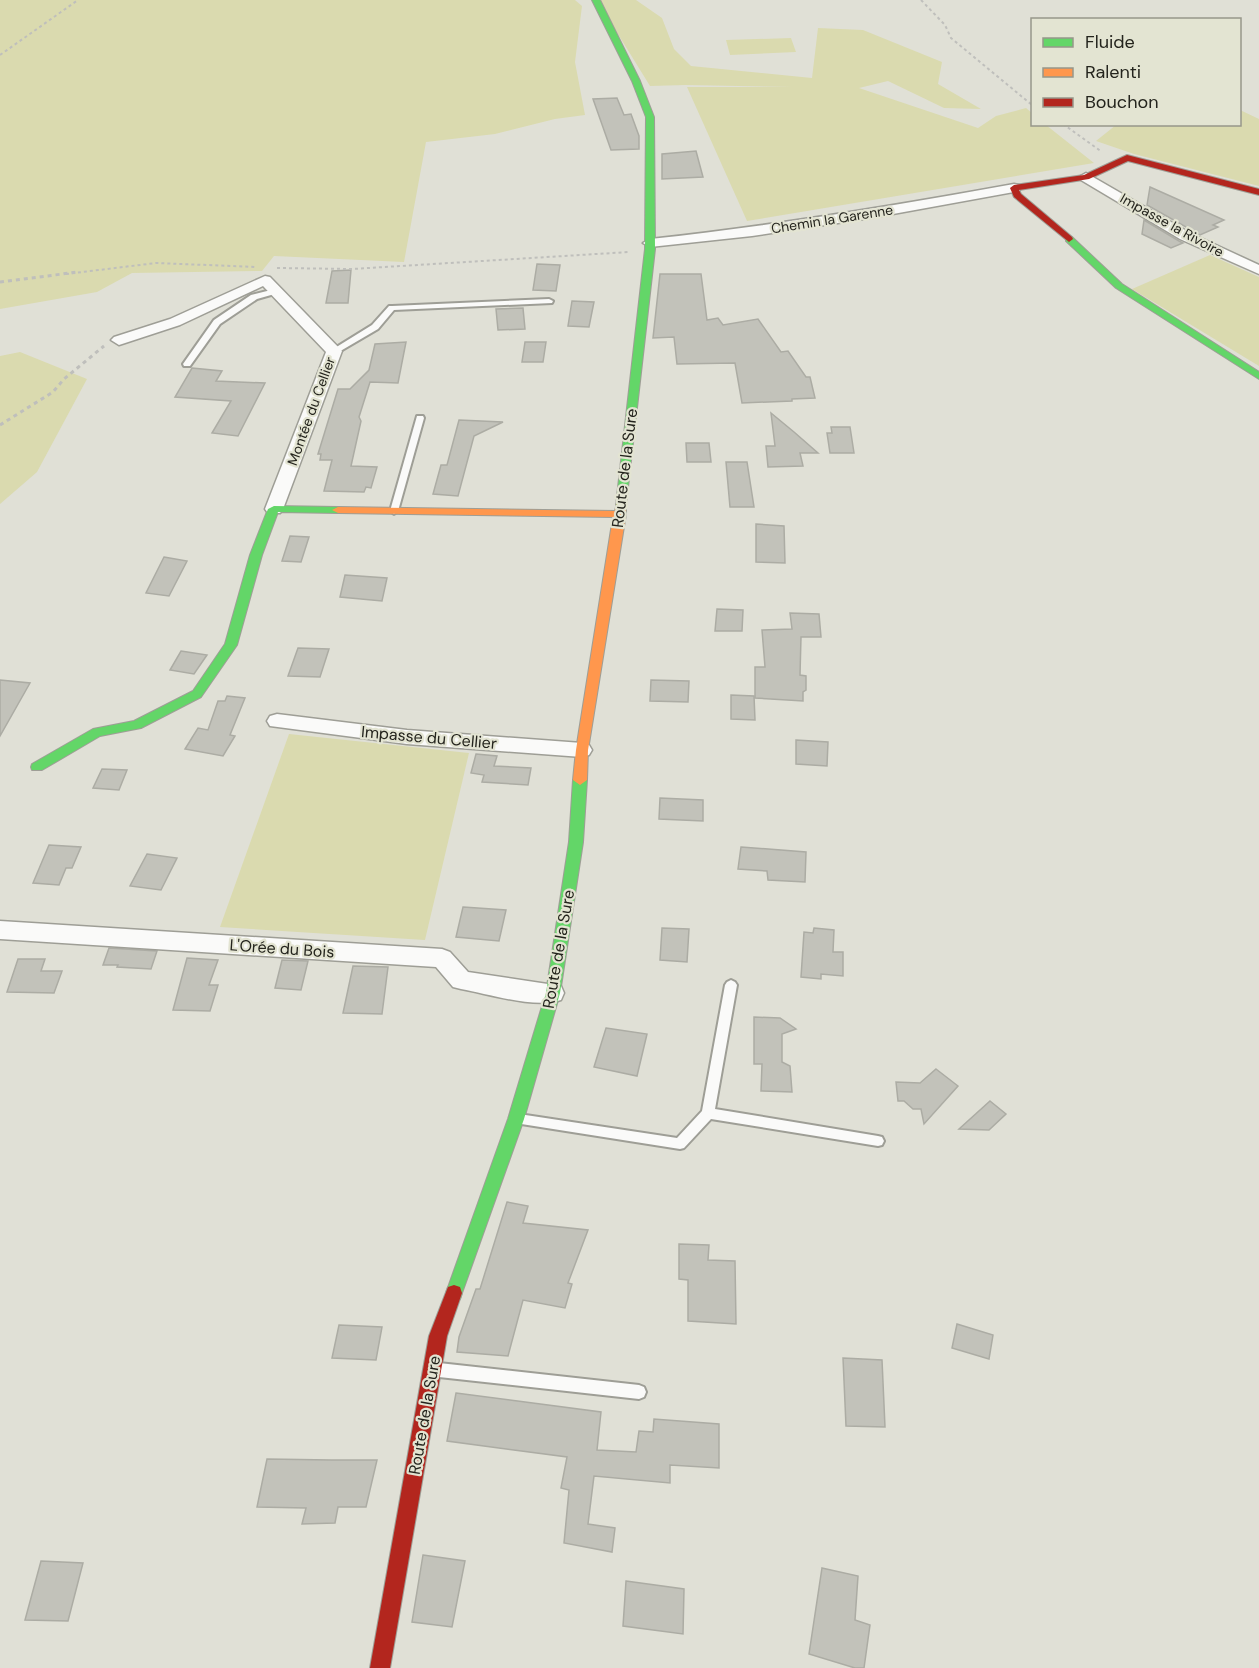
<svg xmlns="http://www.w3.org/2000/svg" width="1259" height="1668" font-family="'DM Sans',sans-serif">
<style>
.green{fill:#dadaaf}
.building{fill:#c2c2ba;stroke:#acaca4;stroke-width:1.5}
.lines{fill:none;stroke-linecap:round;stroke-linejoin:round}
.lane-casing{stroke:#9e9e96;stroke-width:4}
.street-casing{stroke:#9e9e96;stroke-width:3}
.fast-casing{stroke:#9e9e96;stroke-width:2}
.slow-casing{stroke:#9e9e96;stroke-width:2}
.jam-casing{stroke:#9e9e96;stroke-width:2}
.path-far1{stroke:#bfbfbc;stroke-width:2;stroke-dasharray:3 3;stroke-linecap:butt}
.path{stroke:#bfbfbc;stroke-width:3;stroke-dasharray:4 4;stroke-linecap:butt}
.lane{fill:#fafaf9;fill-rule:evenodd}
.street{fill:#fafaf9;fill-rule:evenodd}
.fast{fill:#63d668;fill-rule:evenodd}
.slow{fill:#ff974d;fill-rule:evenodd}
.jam{fill:#b3261e;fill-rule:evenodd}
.labels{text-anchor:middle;stroke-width:4.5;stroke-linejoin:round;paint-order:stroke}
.far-street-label{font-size:14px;fill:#24241d;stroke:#e3e4d2}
.street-label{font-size:16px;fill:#24241d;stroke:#e3e4d2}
</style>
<rect width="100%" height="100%" fill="#e0e0d6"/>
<g class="green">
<path d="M0 0H575L582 6 575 62 585 115 555 119 495 134 426 142 404 262 274 256 262 271 132 273 97 292 0 309Z"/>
<path d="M597 0H636L662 18 674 49 691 66 812 78 818 28 863 30 942 62 938 84 981 109 944 108 888 81 859 88 978 128 996 116 1026 108 1032 113V124L1046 125 1094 163 747 221 687 87H793L686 85 650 86Z"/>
<path d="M791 38 796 52 730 55 726 40Z"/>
<path d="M1240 110 1259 119V186L1134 154 1096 141 1116 125 1240 124Z"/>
<path d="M1210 255 1259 277V366L1132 289Z"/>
<path d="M20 352 87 379 37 472 0 504V356Z"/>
<path d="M289 734 469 753 425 940 220 927Z"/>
</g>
<g class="building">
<path d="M617 98 624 115 631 114 639 136V149L611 150 593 99Z"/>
<path d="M696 151 703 177 662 179V154Z"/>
<path d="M1150 187 1224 220 1213 225 1218 227 1200 235 1147 205Z"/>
<path d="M1144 220 1179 241 1183 243 1171 248 1142 234Z"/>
<path d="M537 264 560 265 556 291 533 290Z"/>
<path d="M351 270 348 303H326L332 271Z"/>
<path d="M660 274H701L707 320 718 318 723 325 758 319 781 352 788 351 806 377H810L815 398 792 399V401L742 403 735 363 677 364 674 337 653 338Z"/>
<path d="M572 301 594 302 589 327 568 326Z"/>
<path d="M523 308 525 329 498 330 496 309Z"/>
<path d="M406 342 398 383 370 382 359 417 361 421 351 466 377 467 371 488 366 487 364 492 324 491 332 460H320L321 454H318L338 389H350L369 370 375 344Z"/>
<path d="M525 342H546L543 362H522Z"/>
<path d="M192 368 222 371 216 381 265 383 238 436 212 433 231 401 175 397Z"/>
<path d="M771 413 794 432 818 453H800L803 466 768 467 766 446H775Z"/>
<path d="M459 420 503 422 474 436 458 496 433 494 441 465H447Z"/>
<path d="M831 427H850L854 453H830L827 433H832Z"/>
<path d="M686 443H709L711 462H687Z"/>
<path d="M726 462H747L754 507H730Z"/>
<path d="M756 524 784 526 785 563 756 562Z"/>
<path d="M290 536 309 537 301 562 282 561Z"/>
<path d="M164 557 187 561 169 596 146 593Z"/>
<path d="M345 575 387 578 382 601 340 597Z"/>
<path d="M717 609 743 610 742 631H715Z"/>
<path d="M790 613 819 614 821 637H801L800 675 806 676V690L803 692V701L755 698V667H765L762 630 792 629Z"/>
<path d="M298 648 329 649 320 677 288 676Z"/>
<path d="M181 651 207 655 194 674 170 670Z"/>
<path d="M0 680 30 683 0 736Z"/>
<path d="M651 680 689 681 688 702 650 701Z"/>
<path d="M731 695 754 696 755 720 731 719Z"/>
<path d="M227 696 245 698 230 735 235 736 223 756 185 749 198 728 208 730 218 701H225Z"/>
<path d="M796 740 828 742 827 766 796 764Z"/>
<path d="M476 754 497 756 494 766 531 768 528 785 482 782 484 775 471 773Z"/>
<path d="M102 769 127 770 119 790 93 788Z"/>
<path d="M660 798 703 800V821L659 819Z"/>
<path d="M49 845 81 847 72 868H66L59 885 33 883Z"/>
<path d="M741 847 806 852 805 882 768 880 767 871 738 869Z"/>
<path d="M147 854 177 858 161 890 130 886Z"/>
<path d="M463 907 506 910 499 941 456 937Z"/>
<path d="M662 928 689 929 687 962 660 960Z"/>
<path d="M814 928 834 930 833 952H843V976L821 974V979L801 977 804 932 813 933Z"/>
<path d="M109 948 157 951 151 969 117 967 118 965H103Z"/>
<path d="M187 958 218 960 209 985H218L210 1011 173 1010Z"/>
<path d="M18 959H45L41 971H62L54 993 7 992Z"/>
<path d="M282 960 308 961 301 990 275 988Z"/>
<path d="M353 966 388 967 382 1014 343 1013Z"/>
<path d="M754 1017 780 1018 796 1029 782 1034V1062L790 1066 792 1092 761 1091 762 1064H754Z"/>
<path d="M606 1028 647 1034 637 1076 594 1067Z"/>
<path d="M936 1069 958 1086 924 1124 921 1109H913L904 1101H898L896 1082 920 1083Z"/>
<path d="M990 1101 1006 1114 989 1130 959 1129Z"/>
<path d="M507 1202 528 1206 523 1223 588 1230 568 1283 572 1284 565 1308 523 1300 508 1356 457 1352 459 1337 476 1289H480Z"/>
<path d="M679 1244 709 1245 708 1260 735 1261 736 1324 688 1321V1280L679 1279Z"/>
<path d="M957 1324 993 1335 989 1359 952 1348Z"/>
<path d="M339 1325 382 1327 376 1360 332 1358Z"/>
<path d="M843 1358 882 1360 885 1427 846 1426Z"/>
<path d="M456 1393 601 1412 597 1450 636 1452 639 1431 653 1432 654 1419 719 1424V1468L670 1465V1483L594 1476 588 1524 615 1528 612 1552 564 1543 569 1490 561 1488 567 1457 447 1441Z"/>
<path d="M267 1459 331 1460H377L366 1507H338L335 1523 302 1524 306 1508 257 1507Z"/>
<path d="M423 1555 465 1561 452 1627 412 1622Z"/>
<path d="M41 1561 83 1563 68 1621 25 1620Z"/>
<path d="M822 1568 858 1576 855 1620 870 1625 864 1668H855L809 1654Z"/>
<path d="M626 1581 684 1589 683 1634 623 1626Z"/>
</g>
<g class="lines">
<defs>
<g id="lane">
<path d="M275 289H278V293L257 299 220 324 190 366H184L183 364 214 320 251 295Z"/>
<path d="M549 299 553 301 552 303 394 310 378 329 337 353 330 351 372 325 389 306H392Z"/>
<path d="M417 416H423L424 418 398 511 394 514 390 511Z"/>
<path d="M731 980 735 982 737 985 715 1109 878 1136 882 1137 884 1141 882 1145 878 1146 711 1119 684 1148 680 1149 515 1123 513 1119 515 1115 519 1114 677 1138 702 1111 725 985 727 982Z"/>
<path d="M439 1363 639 1385 644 1387 646 1392 644 1397 639 1399 439 1377 434 1375 432 1370 434 1365Z"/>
</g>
<g id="street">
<path d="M1086 173 1190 233 1259 265V274L1180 239 1081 180 1079 177Z"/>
<path d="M1014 184 1019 185 1021 188 1019 191 871 218 752 236 650 247 643 243 650 239C772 226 893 206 1014 184Z"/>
<path d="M265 276 270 277 342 351 283 509 280 513H268L265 509 326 352 263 286 180 325 119 345 111 340 114 337 170 319Z"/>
<path d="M277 714 407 730 582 743 589 745 592 750 589 755 582 757 407 744 270 726 267 721 270 716Z"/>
<path d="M0 921 442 949 450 952 468 972 561 986 564 993 561 1000C535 1009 489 994 461 989L453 987 436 967 0 939Z"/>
</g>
<g id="fast">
<path d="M592 0H600L640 81 654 117 655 249 626 505 621 508 616 505 645 249 646 117 632 81Z"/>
<path d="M1066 237H1072L1122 284 1259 372V379L1116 288 1066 241Z"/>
<path d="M274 506 338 507 344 510 338 513 278 512 262 555 237 645 201 697 141 728 100 736 42 770H32L31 767 32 764 93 729 134 721 193 691 225 644 250 555 268 509Z"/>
<path d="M580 775 587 780 583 842 560 993 524 1119 462 1293 460 1299 454 1301 448 1299 446 1293 508 1119 546 993 569 842 573 780Z"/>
</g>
<path id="slow" d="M621 502 626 505V514L588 750 587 780 580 785 573 780 576 750 613 517 338 513 332 510 338 507 615 511 617 503Z"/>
<g id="jam">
<path d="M1127 155 1259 189V195L1128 161 1089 179 1019 190 1021 194 1072 237 1073 239 1069 242 1014 197 1010 188 1014 185 1084 175Z"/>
<path d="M454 1285 460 1287 462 1293 447 1336 390 1668H370L429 1336 448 1287Z"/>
</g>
</defs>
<use href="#lane" class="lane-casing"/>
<use href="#street" class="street-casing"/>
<use href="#fast" class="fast-casing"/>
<use href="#slow" class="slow-casing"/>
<use href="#jam" class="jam-casing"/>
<g class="path-far1">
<path d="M921 0 945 25 951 38 1032 105"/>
<path d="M0 55 78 0"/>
<path d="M1063 124 1102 152"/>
<path d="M277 268 352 269 629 252"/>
<path d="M66 274 156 263 257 267"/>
</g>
<g class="path">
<path d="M0 282 78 272"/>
<path d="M0 425 53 392 64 379 104 346"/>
</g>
<use href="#lane" class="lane"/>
<use href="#street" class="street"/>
<use href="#fast" class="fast"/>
<use href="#slow" class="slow"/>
<use href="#jam" class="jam"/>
</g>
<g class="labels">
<g class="far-street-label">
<text transform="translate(832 219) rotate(-9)" y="5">Chemin la Garenne</text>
<text transform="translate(1172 225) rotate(29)" y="5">Impasse la Rivoire</text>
<text transform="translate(311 411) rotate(-70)" y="5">Montée du Cellier</text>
</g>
<g class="street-label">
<text transform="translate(624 468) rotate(-83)" y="6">Route de la Sure</text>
<text transform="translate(429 737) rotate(5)" y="6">Impasse du Cellier</text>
<text transform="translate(282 948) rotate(4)" y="6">L'Orée du Bois</text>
<text transform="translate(558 949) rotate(-80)" y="6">Route de la Sure</text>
<text transform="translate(424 1415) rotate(-80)" y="6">Route de la Sure</text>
</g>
</g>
<rect x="1031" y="18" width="210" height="108" fill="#e3e4d2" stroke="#97978a" stroke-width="1.5"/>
<rect x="1043" y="38" width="30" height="9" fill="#63d668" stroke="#97978a" stroke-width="1.5"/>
<text x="1085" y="48" font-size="18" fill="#24241d">Fluide</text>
<rect x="1043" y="68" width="30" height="9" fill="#ff974d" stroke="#97978a" stroke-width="1.5"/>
<text x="1085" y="78" font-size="18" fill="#24241d">Ralenti</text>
<rect x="1043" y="98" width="30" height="9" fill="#b3261e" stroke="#97978a" stroke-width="1.5"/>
<text x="1085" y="108" font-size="18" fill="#24241d">Bouchon</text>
</svg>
